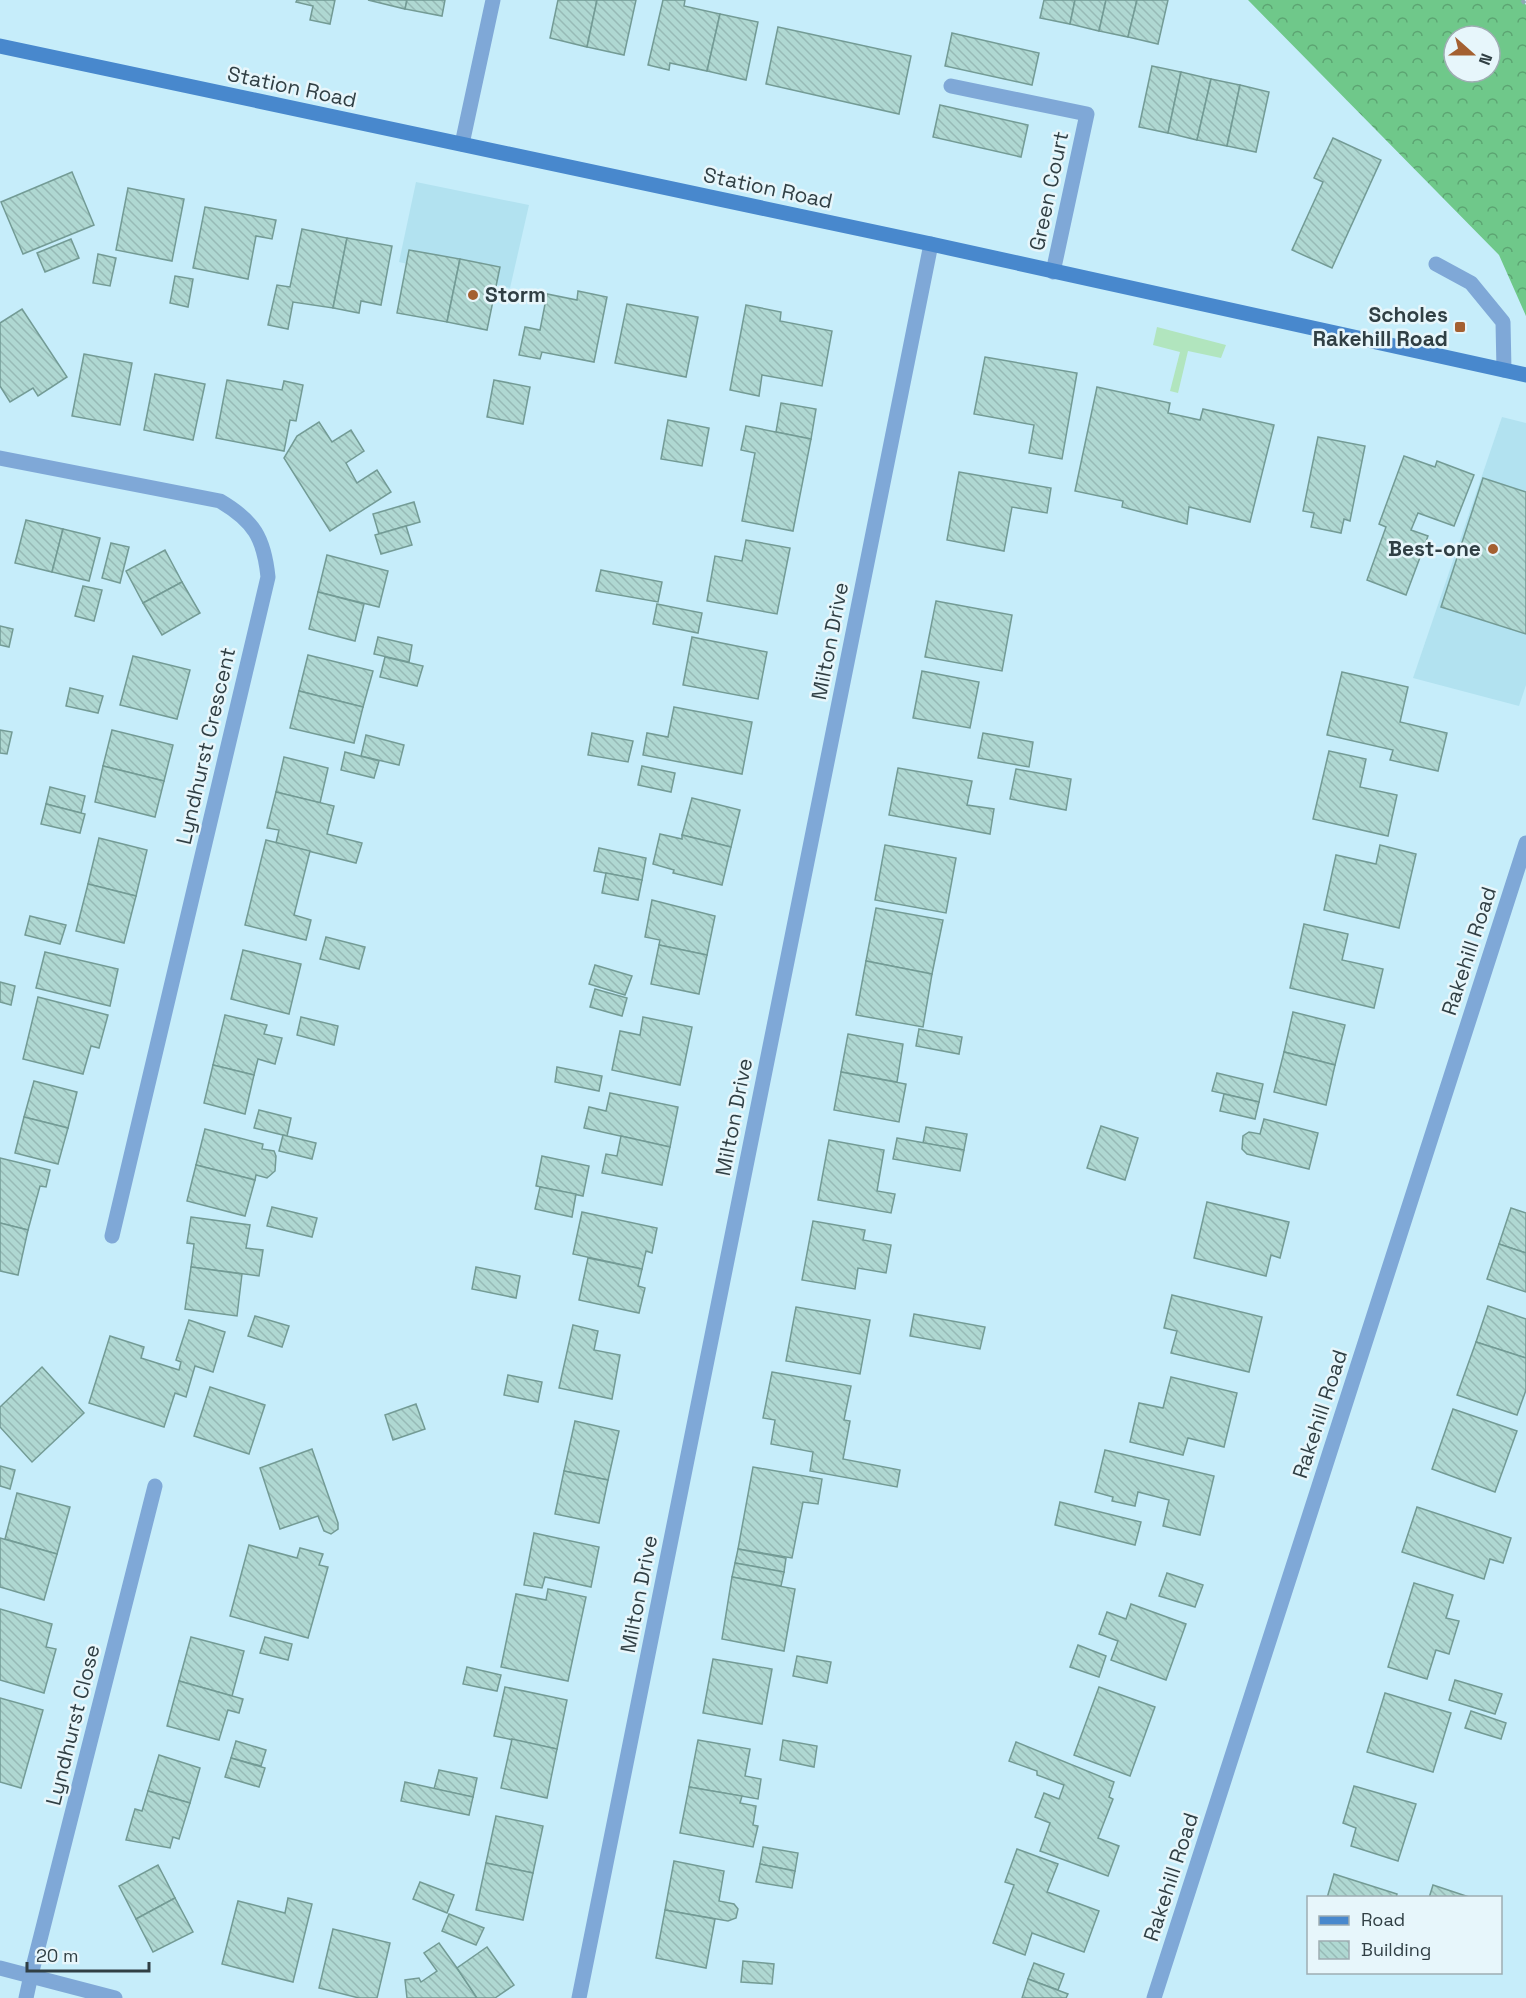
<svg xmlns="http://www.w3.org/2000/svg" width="1526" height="1998" font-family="'Space Grotesk',sans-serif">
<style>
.built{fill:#b2e2f0}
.green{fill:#b1e5be}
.forest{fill:url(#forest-crowns);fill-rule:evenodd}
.building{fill:url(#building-back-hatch);stroke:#739b95;stroke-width:1.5}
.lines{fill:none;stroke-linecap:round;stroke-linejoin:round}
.path{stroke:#8ba9b2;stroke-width:4;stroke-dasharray:4.5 3;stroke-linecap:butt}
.lane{stroke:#7fa8d7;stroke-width:15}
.street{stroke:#7fa8d7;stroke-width:15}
.secondary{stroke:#4888cd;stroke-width:15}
.poi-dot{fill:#a46031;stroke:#e7f6fb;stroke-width:2}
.labels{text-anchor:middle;stroke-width:5;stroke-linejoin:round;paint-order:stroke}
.street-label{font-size:21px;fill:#303f44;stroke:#e7f6fb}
.poi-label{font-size:21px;font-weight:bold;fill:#303f44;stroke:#e7f6fb;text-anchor:end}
</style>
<defs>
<pattern id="forest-crowns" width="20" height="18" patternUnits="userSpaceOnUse" patternTransform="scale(1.5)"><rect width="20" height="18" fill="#6fc88a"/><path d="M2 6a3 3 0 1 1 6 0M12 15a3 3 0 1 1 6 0" fill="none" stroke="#5ca472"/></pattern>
<pattern id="building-back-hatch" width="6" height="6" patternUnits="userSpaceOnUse" patternTransform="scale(1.5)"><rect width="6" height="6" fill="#afd8d2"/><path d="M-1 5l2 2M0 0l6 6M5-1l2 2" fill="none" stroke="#97bab6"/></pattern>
</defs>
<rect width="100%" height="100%" fill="#c6edfa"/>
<g class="built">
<path d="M416 182 529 205 510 288 399 262Z"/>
<path d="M1502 417 1526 423V685L1519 706 1413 678Z"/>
</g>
<path class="green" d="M1157 327 1226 345 1221 358 1188 351 1178 393 1170 391 1180 352 1153 345Z"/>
<path class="forest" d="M1248 0H1522L1526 5V316L1499 255ZM1454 36H1490V72H1454Z"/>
<g class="building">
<path d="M297 0H335L330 24 310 20 313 6 296 2Z"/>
<path d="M368 0H407L405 9Z"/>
<path d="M407 0H445L442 16 405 9Z"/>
<path d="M558 0H597L587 47 550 38Z"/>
<path d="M597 0H636L624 55 587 47Z"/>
<path d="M663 0H685L684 6 720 14 707 71 670 63 669 70 648 65Z"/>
<path d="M1044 0H1075L1070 24 1040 18Z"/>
<path d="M1075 0H1106L1099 31 1070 24Z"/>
<path d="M1106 0H1137L1128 37 1099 31Z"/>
<path d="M1137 0H1168L1158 44 1128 37Z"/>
<path d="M720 14 758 22 746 80 707 71Z"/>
<path d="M778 27 911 56 899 114 766 84Z"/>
<path d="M952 33 1039 53 1032 85 945 66Z"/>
<path d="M1152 66 1181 72 1168 133 1139 127Z"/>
<path d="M1181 72 1211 79 1197 140 1168 133Z"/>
<path d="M1211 79 1240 85 1227 146 1197 140Z"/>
<path d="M1240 85 1269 92 1256 152 1227 146Z"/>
<path d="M940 105 1028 125 1021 157 933 137Z"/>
<path d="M1333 138 1381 160 1332 268 1292 250 1323 182 1314 178Z"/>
<path d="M72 172 94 225 23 254 1 202Z"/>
<path d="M128 188 184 199 172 261 116 250Z"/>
<path d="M205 207 276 220 272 239 256 236 248 279 193 268Z"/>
<path d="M302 229 347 238 333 308 293 302 288 329 268 325 277 285 290 287Z"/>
<path d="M347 238 392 246 381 305 361 301 359 313 333 308Z"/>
<path d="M71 239 79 258 45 272 37 253Z"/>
<path d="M409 250 460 259 447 322 397 313Z"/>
<path d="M98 254 116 258 110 286 93 283Z"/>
<path d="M460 259 500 267 487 330 447 322Z"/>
<path d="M175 276 193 279 188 307 170 303Z"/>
<path d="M578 291 607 297 594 362 542 352 540 359 519 355 525 327 540 330 547 294 577 300Z"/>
<path d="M627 304 698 317 686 377 615 363Z"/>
<path d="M746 305 781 312 780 321 832 331 822 386 762 375 759 396 730 390Z"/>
<path d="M22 309 67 377 38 396 33 388 10 402 0 386V323Z"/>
<path d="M84 354 132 363 120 425 72 416Z"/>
<path d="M985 357 1077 373 1062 459 1029 453 1034 425 974 414Z"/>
<path d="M155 374 205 384 193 440 144 430Z"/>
<path d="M227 380 282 390 284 381 303 385 296 421 290 420 284 451 216 438Z"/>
<path d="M494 380 530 387 523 424 487 417Z"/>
<path d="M1097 387 1170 403 1168 413 1200 420 1203 409 1274 425 1250 522 1189 507 1187 524 1122 507 1123 501 1075 491Z"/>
<path d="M781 403 816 409 811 439 776 432Z"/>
<path d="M668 420 709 428 702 466 661 459Z"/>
<path d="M319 422 332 442 351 430 364 451 346 463 357 483 377 470 391 492 330 531 284 458 297 436Z"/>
<path d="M746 426 811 439 793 531 742 521 755 453 741 450Z"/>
<path d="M1318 437 1365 446 1350 521 1344 519 1341 533 1311 527 1314 513 1303 511Z"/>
<path d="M1404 456 1435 467 1437 461 1474 475 1454 526 1418 513 1411 530 1428 536 1406 595 1367 580 1386 527 1379 524Z"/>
<path d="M959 472 1051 488 1047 513 1012 507 1004 551 947 540Z"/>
<path d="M1483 478 1526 492V634L1441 607Z"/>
<path d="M414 502 420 522 379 534 373 514Z"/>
<path d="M26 520 63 529 52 572 15 563Z"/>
<path d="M406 526 412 545 381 554 375 535Z"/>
<path d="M63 529 100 538 89 581 52 572Z"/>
<path d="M746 540 790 548 777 614 707 601 715 556 742 561Z"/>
<path d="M111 543 129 547 120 583 102 578Z"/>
<path d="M165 550 182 582 143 603 126 571Z"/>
<path d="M327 555 388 571 379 607 318 592Z"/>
<path d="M601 570 662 582 658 602 596 591Z"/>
<path d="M182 582 200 613 162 635 143 603Z"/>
<path d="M83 586 102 590 94 621 75 616Z"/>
<path d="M318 592 364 604 355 641 309 629Z"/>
<path d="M936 601 1012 615 1002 671 925 657Z"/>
<path d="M657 604 702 613 698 633 653 624Z"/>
<path d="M0 626 13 629 9 647 0 645Z"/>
<path d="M378 637 412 645 409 662 374 654Z"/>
<path d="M692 637 767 652 758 699 683 685Z"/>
<path d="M308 655 373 671 363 707 299 691Z"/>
<path d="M133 656 190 670 177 719 120 705Z"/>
<path d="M385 657 423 666 417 686 380 677Z"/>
<path d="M922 671 979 682 970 728 913 718Z"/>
<path d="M1342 672 1408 687 1400 722 1447 733 1438 771 1390 760 1393 750 1327 735Z"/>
<path d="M70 688 103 696 98 713 66 706Z"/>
<path d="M299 691 363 707 354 743 290 728Z"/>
<path d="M674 707 752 722 742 774 643 755 647 733 668 737Z"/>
<path d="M0 730 12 732 7 754 0 753Z"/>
<path d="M112 730 173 745 164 781 103 766Z"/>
<path d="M592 733 633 741 628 762 588 755Z"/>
<path d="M983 733 1033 742 1029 767 978 758Z"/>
<path d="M366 735 404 745 399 765 361 756Z"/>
<path d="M1329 751 1366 759 1360 787 1397 795 1388 836 1313 819Z"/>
<path d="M345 752 379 761 374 778 341 770Z"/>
<path d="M284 757 328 768 320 803 276 792Z"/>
<path d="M103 766 164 781 155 817 95 802Z"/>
<path d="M642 766 675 773 671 792 638 785Z"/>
<path d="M898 768 972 781 967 805 994 809 990 834 889 815Z"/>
<path d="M1016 769 1071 779 1066 810 1010 799Z"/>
<path d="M50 787 85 796 81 813 46 804Z"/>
<path d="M276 792 334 806 327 834 362 843 356 863 276 843 279 830 267 828Z"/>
<path d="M692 798 740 810 731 847 682 835Z"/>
<path d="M46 804 85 814 80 833 41 824Z"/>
<path d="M660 834 682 839V835L731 847 722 885 673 873 674 870 653 864Z"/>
<path d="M99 838 147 850 136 896 88 884Z"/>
<path d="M266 840 310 851 294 915 311 920 306 940 245 925Z"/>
<path d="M885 845 956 858 946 913 875 900Z"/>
<path d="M1380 845 1416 854 1399 928 1324 910 1336 855 1376 864Z"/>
<path d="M599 848 646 858 642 880 594 871Z"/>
<path d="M606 873 642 880 638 900 602 893Z"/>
<path d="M88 884 136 896 124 943 76 931Z"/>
<path d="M652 900 715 916 707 955 659 945 660 940 645 937Z"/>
<path d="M876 908 943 920 932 974 866 961Z"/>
<path d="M30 916 66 925 60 944 25 935Z"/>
<path d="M1304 924 1348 934 1342 960 1383 969 1374 1008 1290 988Z"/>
<path d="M326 937 365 947 359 969 320 959Z"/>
<path d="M659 945 707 955 699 994 651 984Z"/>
<path d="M243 950 301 964 289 1014 231 999Z"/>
<path d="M45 952 118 969 110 1006 36 988Z"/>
<path d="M866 961 932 974 923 1027 856 1015Z"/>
<path d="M595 965 632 976 625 995 589 984Z"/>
<path d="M0 982 15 986 11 1005 0 1002Z"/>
<path d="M595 989 627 998 622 1016 590 1007Z"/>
<path d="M38 997 108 1015 99 1048 91 1046 83 1074 23 1059Z"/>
<path d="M1293 1012 1345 1025 1335 1065 1284 1052Z"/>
<path d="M225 1015 267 1025 264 1034 282 1038 275 1064 258 1059 254 1075 213 1065Z"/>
<path d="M301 1017 338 1026 334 1045 297 1035Z"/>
<path d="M643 1017 692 1027 680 1085 612 1070 620 1031 640 1035Z"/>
<path d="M919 1029 962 1037 959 1054 916 1046Z"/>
<path d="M848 1034 903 1044 897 1082 841 1072Z"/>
<path d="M1284 1052 1335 1065 1326 1105 1274 1092Z"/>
<path d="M213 1065 254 1075 245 1114 204 1103Z"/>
<path d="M557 1067 602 1076 599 1091 555 1082Z"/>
<path d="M841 1072 906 1084 899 1122 834 1110Z"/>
<path d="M1217 1073 1263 1084 1259 1102 1212 1091Z"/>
<path d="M34 1081 77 1092 68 1128 24 1117Z"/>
<path d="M610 1093 678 1107 670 1147 584 1128 589 1107 606 1111Z"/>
<path d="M1224 1094 1259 1102 1255 1119 1220 1111Z"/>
<path d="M259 1110 291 1118 287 1136 254 1128Z"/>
<path d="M24 1117 68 1128 58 1164 15 1153Z"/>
<path d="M1264 1119 1318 1133 1309 1169 1247 1154 1242 1149 1243 1136 1249 1132 1260 1134Z"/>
<path d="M1101 1126 1138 1138 1125 1180 1087 1168Z"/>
<path d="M926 1127 967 1134 964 1150 923 1143Z"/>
<path d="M205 1129 263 1144 262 1149 274 1151 276 1156 275 1171 267 1178 256 1175 255 1180 196 1165Z"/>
<path d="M283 1135 316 1143 312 1159 279 1151Z"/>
<path d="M621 1136 670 1147 662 1185 602 1173 606 1154 617 1156Z"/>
<path d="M897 1138 964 1150 960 1171 893 1159Z"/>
<path d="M829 1140 884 1150 877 1191 895 1194 891 1213 818 1200Z"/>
<path d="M542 1156 589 1166 583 1196 536 1186Z"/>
<path d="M0 1158 50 1170 46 1187 40 1186 28 1230 0 1223Z"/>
<path d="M196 1165 255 1180 245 1216 187 1201Z"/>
<path d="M540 1187 576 1194 572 1217 535 1209Z"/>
<path d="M1207 1202 1289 1222 1280 1258 1271 1255 1266 1276 1194 1258Z"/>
<path d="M272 1207 317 1218 312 1237 267 1226Z"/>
<path d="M1511 1208 1526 1213V1253L1499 1244Z"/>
<path d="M582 1212 657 1228 652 1253 646 1251 642 1269 573 1254Z"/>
<path d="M191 1217 250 1225 246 1248 263 1250 259 1276 191 1267 194 1244 187 1243Z"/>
<path d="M813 1221 865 1230 863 1240 891 1245 886 1273 858 1268 855 1289 802 1280Z"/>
<path d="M0 1223 28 1230 18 1275 0 1271Z"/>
<path d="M1499 1244 1526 1253V1292L1487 1279Z"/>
<path d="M588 1258 642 1269 638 1286 645 1288 639 1313 579 1300Z"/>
<path d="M191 1267 242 1274 237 1316 185 1309Z"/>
<path d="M476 1267 520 1276 516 1298 472 1289Z"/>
<path d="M1172 1295 1262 1317 1249 1372 1171 1353 1177 1331 1164 1328Z"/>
<path d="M1488 1306 1526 1319V1358L1476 1342Z"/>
<path d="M796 1307 870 1320 860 1374 786 1361Z"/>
<path d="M914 1314 985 1327 980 1349 910 1336Z"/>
<path d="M255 1316 289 1326 282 1347 248 1336Z"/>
<path d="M189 1320 225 1332 213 1372 195 1366 186 1397 175 1393 164 1427 89 1403 110 1336 144 1347 141 1358 179 1370 181 1362 176 1360Z"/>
<path d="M573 1325 598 1331 594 1350 620 1355 612 1399 559 1388Z"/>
<path d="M1476 1342 1526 1358V1390L1517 1415 1457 1395Z"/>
<path d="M42 1367 84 1413 32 1462 0 1427V1407Z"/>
<path d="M772 1372 851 1386 844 1420 850 1421 843 1459 900 1470 897 1487 810 1471 813 1452 771 1444 775 1420 763 1418Z"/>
<path d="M508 1375 542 1382 538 1402 504 1395Z"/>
<path d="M1171 1377 1237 1393 1224 1447 1188 1438 1183 1455 1130 1442 1139 1403 1163 1408Z"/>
<path d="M210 1387 265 1405 249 1454 194 1436Z"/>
<path d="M416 1404 425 1429 393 1440 385 1415Z"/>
<path d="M1453 1409 1517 1431 1495 1492 1432 1469Z"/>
<path d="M575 1421 619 1431 608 1480 564 1471Z"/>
<path d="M312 1449 338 1523V1529L331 1534 324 1531 318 1516 280 1529 260 1468Z"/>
<path d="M1105 1450 1214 1476 1200 1535 1163 1526 1169 1500 1138 1492 1135 1506 1112 1501 1113 1497 1095 1492Z"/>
<path d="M0 1466 15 1470 10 1489 0 1486Z"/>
<path d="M753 1467 822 1479 818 1504 803 1502 792 1558 738 1549Z"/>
<path d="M564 1471 608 1480 599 1523 555 1514Z"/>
<path d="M17 1493 70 1507 57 1554 5 1539Z"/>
<path d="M1060 1502 1141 1522 1135 1545 1055 1525Z"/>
<path d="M1417 1507 1511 1538 1503 1563 1490 1559 1484 1579 1402 1552Z"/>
<path d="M534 1533 599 1547 591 1587 545 1577 542 1588 524 1585Z"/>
<path d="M0 1538 57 1554 44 1600 0 1587Z"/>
<path d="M249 1545 297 1558 300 1548 323 1554 319 1565 328 1567 308 1638 230 1616Z"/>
<path d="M738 1549 786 1558 784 1572 735 1563Z"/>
<path d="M735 1563 784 1572 781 1586 732 1577Z"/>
<path d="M1167 1573 1203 1585 1195 1607 1159 1596Z"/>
<path d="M732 1577 795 1589 784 1651 722 1639Z"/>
<path d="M1414 1583 1453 1595 1446 1618 1459 1621 1449 1654 1436 1650 1427 1679 1388 1667Z"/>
<path d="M548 1589 586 1597 568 1681 501 1667 516 1594 546 1600Z"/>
<path d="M1131 1604 1186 1624 1166 1680 1111 1660 1118 1641 1099 1634 1107 1612 1126 1619Z"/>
<path d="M0 1609 52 1624 46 1647 56 1649 44 1693 0 1680Z"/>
<path d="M191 1637 244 1651 232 1696 179 1681Z"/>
<path d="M265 1637 292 1644 288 1660 260 1653Z"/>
<path d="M1078 1645 1106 1656 1099 1677 1070 1667Z"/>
<path d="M797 1656 831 1662 827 1683 793 1676Z"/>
<path d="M713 1659 772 1669 762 1724 703 1713Z"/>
<path d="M467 1667 501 1675 497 1691 463 1684Z"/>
<path d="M1455 1680 1502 1694 1495 1714 1449 1700Z"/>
<path d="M179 1681 243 1699 239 1713 228 1710 219 1740 167 1726Z"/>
<path d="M505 1687 567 1700 557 1749 494 1736Z"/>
<path d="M1099 1687 1155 1707 1130 1776 1074 1755Z"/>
<path d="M1385 1693 1451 1713 1433 1772 1367 1752Z"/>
<path d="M0 1698 43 1710 21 1788 0 1782Z"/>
<path d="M1471 1711 1506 1723 1501 1739 1465 1728Z"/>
<path d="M512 1739 557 1749 547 1798 501 1788Z"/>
<path d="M698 1740 750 1749 745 1776 761 1779 758 1799 689 1787Z"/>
<path d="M783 1740 817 1746 814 1767 780 1760Z"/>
<path d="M236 1741 266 1750 261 1766 231 1758Z"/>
<path d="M1016 1742 1114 1782 1109 1797 1113 1799 1098 1838 1119 1846 1108 1876 1040 1851 1050 1823 1035 1817 1044 1793 1059 1799 1064 1785 1037 1775V1771L1009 1761Z"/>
<path d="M159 1755 200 1768 190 1803 148 1791Z"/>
<path d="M231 1758 265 1768 259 1787 225 1777Z"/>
<path d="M439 1770 477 1778 473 1797 434 1789Z"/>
<path d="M405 1782 473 1797 469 1815 401 1801Z"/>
<path d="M1354 1786 1416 1804 1398 1861 1351 1846 1356 1828 1343 1823Z"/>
<path d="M689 1787 742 1796 740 1803 756 1806 753 1825 758 1826 753 1847 680 1833Z"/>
<path d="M148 1791 190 1803 179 1839 173 1837 170 1848 126 1840 135 1809 142 1811Z"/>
<path d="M496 1816 543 1826 533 1873 486 1863Z"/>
<path d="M763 1847 798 1853 795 1871 760 1864Z"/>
<path d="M1017 1849 1058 1864 1047 1892 1099 1911 1084 1952 1032 1933 1025 1955 993 1943 1014 1885 1005 1882Z"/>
<path d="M674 1861 724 1871 719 1901 734 1904 738 1909 736 1918 728 1921 665 1910Z"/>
<path d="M486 1863 533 1873 523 1920 476 1910Z"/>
<path d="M760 1864 795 1871 792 1888 756 1882Z"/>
<path d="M158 1865 175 1898 136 1919 119 1886Z"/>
<path d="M1334 1874 1397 1894 1396 1898H1327Z"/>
<path d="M420 1882 454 1895 447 1913 413 1899Z"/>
<path d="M1433 1885 1472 1898H1429Z"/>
<path d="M175 1898 193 1932 153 1952 136 1919Z"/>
<path d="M288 1898 312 1904 293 1982 222 1964 238 1901 285 1913Z"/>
<path d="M665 1910 715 1919 706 1968 656 1958Z"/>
<path d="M449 1914 484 1928 476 1945 442 1931Z"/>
<path d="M333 1929 390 1943 377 1998H359L319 1988Z"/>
<path d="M439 1943 457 1968 477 1998H407L405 1980 419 1978 421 1982 437 1971 424 1953Z"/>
<path d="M487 1947 514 1985 495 1998H477L457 1968Z"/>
<path d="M743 1961 774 1964 772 1984 741 1982Z"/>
<path d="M1034 1963 1064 1974 1058 1990 1028 1979Z"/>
<path d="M1028 1979 1068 1994 1066 1998H1022Z"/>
</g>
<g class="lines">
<path class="path" d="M1522 0 1526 5"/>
<g class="lane">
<path d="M1436 264 1471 283 1503 322 1504 370"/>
<path d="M26 1998 31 1975"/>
</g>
<g class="street">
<path d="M951 86 1087 114 1053 272"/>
<path d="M462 144 493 0"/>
<path d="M0 458 220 501C254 521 264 538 268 577L112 1236"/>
<path d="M0 1968 115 1998"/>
<path d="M31 1975 155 1486"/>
<path d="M579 1998 931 244"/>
<path d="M1154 1998 1526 843"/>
</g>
<path class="secondary" d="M0 46 931 244 1526 375"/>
</g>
<g class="poi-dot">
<circle cx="473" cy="295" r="6"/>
<rect x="1454" y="321" width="12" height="12" rx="3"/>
<circle cx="1493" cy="549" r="6"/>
</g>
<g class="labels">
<g class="street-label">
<text transform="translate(292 87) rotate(12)" y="7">Station Road</text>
<text transform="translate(768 188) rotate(12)" y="7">Station Road</text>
<text transform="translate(1049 191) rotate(-78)" y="7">Green Court</text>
<text transform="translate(830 641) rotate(-79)" y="7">Milton Drive</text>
<text transform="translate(206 746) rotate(-77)" y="7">Lyndhurst Crescent</text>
<text transform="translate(1469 951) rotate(-72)" y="7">Rakehill Road</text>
<text transform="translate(734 1117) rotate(-79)" y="7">Milton Drive</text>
<text transform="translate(1320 1414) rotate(-72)" y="7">Rakehill Road</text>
<text transform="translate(639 1594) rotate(-79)" y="7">Milton Drive</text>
<text transform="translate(73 1725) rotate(-76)" y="7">Lyndhurst Close</text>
<text transform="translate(1171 1877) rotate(-72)" y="7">Rakehill Road</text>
</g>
<g class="poi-label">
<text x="485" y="302" text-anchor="start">Storm</text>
<text x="1448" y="322">Scholes<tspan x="1448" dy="24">Rakehill Road</tspan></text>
<text x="1481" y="556">Best-one</text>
</g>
</g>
<rect x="1307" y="1896" width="195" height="78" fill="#e7f6fb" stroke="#9eadb2" stroke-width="1.5"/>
<rect x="1319" y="1916" width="30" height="9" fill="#4888cd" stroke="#9eadb2" stroke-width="1.5"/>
<text x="1361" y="1926" font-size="18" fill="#303f44">Road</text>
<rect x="1319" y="1941" width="30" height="18" fill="url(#building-back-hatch)" stroke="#9eadb2" stroke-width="1.5"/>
<text x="1361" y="1956" font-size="18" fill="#303f44">Building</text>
<g transform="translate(1472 54) rotate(111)"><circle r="28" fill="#e7f6fb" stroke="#9eadb2" stroke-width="1.5"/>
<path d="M0-4.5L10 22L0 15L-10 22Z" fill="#a46031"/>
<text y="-9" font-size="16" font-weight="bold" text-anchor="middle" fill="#303f44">N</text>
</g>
<path d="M27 1962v9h122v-9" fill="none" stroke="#303f44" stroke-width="3"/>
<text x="36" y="1962" font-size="18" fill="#303f44" stroke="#e7f6fb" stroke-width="4.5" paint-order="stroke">20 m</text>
</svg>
